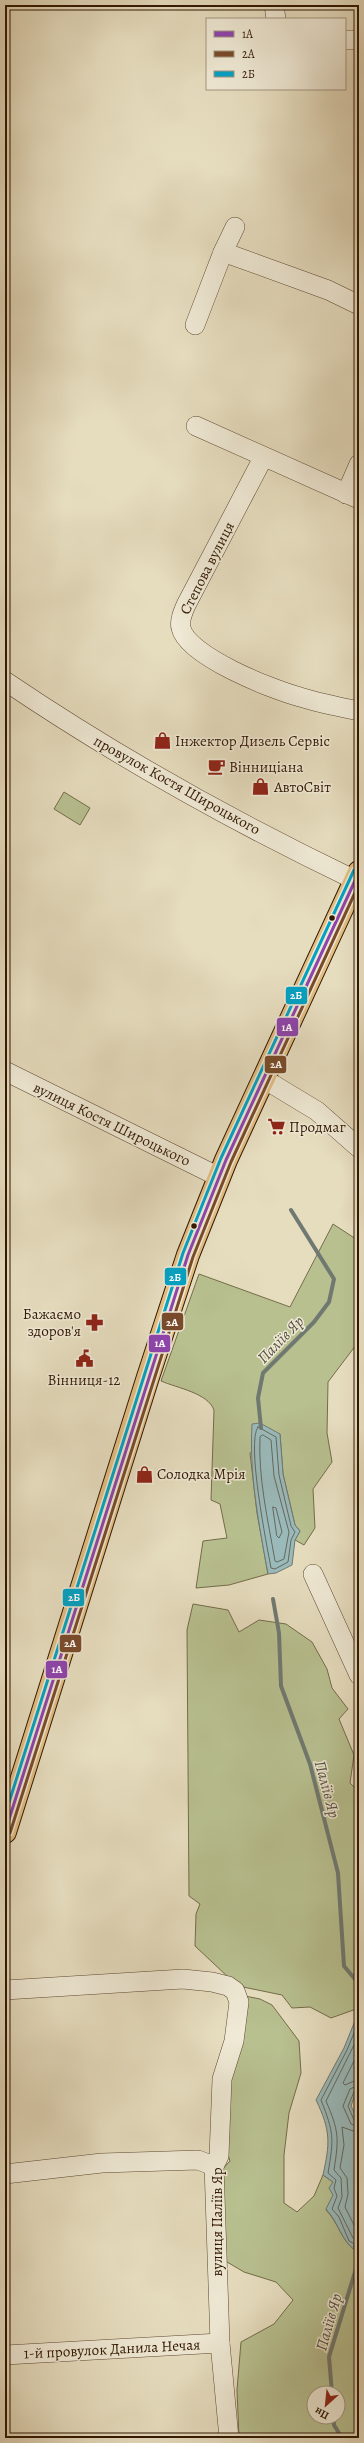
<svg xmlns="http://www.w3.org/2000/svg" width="364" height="2443" font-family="Alegreya,serif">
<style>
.green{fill:#b8c090;stroke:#746c49;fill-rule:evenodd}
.water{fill:#9ababb;stroke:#707971}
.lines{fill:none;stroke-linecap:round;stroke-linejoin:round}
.shore{stroke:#66685e;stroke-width:1}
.stream{stroke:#707971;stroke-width:4}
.minor-casing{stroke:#5e4831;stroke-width:20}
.major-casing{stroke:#311702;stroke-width:24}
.minor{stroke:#efe9d5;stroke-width:19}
.major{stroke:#e3be80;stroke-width:22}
.bus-1-casing{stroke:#efe9d5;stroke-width:6}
.bus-2-casing{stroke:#efe9d5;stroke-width:6}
.bus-3-casing{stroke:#efe9d5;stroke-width:6}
.bus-1{stroke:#8e44ad;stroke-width:3}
.bus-2{stroke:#7a4b2a;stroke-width:3}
.bus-3{stroke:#02a2c4;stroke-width:3}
.bus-dot{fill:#311702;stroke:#efe9d5;stroke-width:1.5}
.labels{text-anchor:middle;stroke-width:3;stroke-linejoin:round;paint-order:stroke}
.street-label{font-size:15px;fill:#311702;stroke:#efe9d5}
.poi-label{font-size:15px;fill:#311702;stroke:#efe9d5;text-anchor:start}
.water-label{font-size:16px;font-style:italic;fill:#565043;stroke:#efe9d5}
.line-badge{stroke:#efe9d5;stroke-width:1.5}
.badge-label{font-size:11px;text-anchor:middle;font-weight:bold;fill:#fff}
</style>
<rect width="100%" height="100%" fill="#e6ddbf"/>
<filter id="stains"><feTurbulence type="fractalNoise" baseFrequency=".005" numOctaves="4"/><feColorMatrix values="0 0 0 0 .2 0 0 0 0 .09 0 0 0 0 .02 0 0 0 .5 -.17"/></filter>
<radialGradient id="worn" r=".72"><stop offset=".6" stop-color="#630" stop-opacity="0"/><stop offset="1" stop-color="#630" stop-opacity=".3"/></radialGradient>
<g class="green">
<path d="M64 792 90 808 80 825 54 809Z"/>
<path d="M333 1224 359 1241V1341L328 1382 327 1433 332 1462 313 1489 315 1528 304 1545 295 1540 300 1531 295 1525 283 1474 280 1434 250 1453 257 1513 268 1574 229 1585 196 1588 203 1541 227 1538 220 1504 211 1500 214 1410C208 1393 177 1388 161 1381L199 1274 290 1307Z"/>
<path d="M193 1604 228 1610 239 1632 259 1620 286 1624 312 1642 327 1669 332 1688 348 1709 339 1719 354 1755 350 1783 359 1792V2008L331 2018 310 2007 292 2008 282 1995 243 1987 228 1977 195 1946 196 1914 200 1904 189 1896 187 1630Z"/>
<path d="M245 1996 260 1999 272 2005 299 2041 301 2073 289 2113 284 2155V2203L297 2212 314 2196 323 2175 333 2182 334 2195 326 2210C339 2223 341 2241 356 2251L359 2249V2438H239L237 2390 241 2342 274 2324 293 2300 276 2282 244 2272 222 2259 218 2174 230 2161C211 2108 232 2048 245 1996ZM314 2393H338V2417H314Z"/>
</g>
<g class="water">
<path d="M260 1423 280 1434 283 1474 295 1525 300 1531 295 1540 292 1565 276 1573 268 1574C259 1524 249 1475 252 1424Z"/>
<path d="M359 2011V2084L351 2106 359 2121V2249L356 2251C341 2241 339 2223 326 2209L333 2195 329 2188 333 2182 323 2175C330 2143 331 2131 316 2100L344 2048Z"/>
</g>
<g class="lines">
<g class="shore">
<path d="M258 1427 276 1437 279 1475 291 1526 295 1532 291 1540 288 1562 275 1569 271 1568C267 1546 246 1442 258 1427Z"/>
<path d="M263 1435 271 1440 274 1476 289 1532 284 1559 277 1562 275 1561C268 1520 258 1478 260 1437Z"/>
<path d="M273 1507 276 1508 282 1532 279 1538 277 1536Z"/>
<path d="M359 2021 347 2050 321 2100C334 2133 334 2138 328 2173L336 2180 334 2188 337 2196 332 2209 339 2217 349 2241 359 2246"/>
<path d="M359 2035 326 2101C339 2131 339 2138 334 2170L341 2178 342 2197 338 2208 353 2238 359 2241"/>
<path d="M359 2051 343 2083 345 2085 359 2079"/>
<path d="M359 2085 350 2089 343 2106 351 2124 359 2127"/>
<path d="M359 2090 354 2092 348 2106 354 2120 359 2122"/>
<path d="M359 2133 342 2127 344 2145 340 2168 347 2178 348 2194 345 2207 359 2235"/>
</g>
<g class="stream">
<path d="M261 1428 258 1398 263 1373 314 1322 329 1302 334 1279 291 1210"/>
<path d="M273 1599 279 1633 281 1686 310 1764 338 1873 344 1966 359 1984"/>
<path d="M355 2246 359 2259"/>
<path d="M332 2393 329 2357 359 2259"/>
<path d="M334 2417V2425L342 2438"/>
</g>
<defs>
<g id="minor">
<path d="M274 5 276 19"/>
<path d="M345 40H359"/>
<path d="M223 252 235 227"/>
<path d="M195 325 223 252 328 290 359 305"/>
<path d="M196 426 359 499"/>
<path d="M263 458 186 605C183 612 179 621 181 628 187 656 273 690 300 697 319 703 339 707 359 711"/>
<path d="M346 494 359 464"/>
<path d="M5 681C116 756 234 822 355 880"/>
<path d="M5 1071 219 1177"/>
<path d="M264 1079 317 1111 359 1148"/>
<path d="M313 1574 359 1675"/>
<path d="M5 1990 183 1979 212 1982 228 1986 235 1991 239 2002 234 2041 222 2079 219 2156 214 2166 220 2343 229 2438"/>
<path d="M5 2174 102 2163 198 2160 214 2166"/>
<path d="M5 2355 220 2343"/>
</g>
<path id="major" d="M5 1832 148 1377 188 1255 226 1160 359 872"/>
</defs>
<use href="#minor" class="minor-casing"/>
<use href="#major" class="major-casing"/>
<use href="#minor" class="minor"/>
<use href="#major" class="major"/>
<defs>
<path id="bus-1" d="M5 1832 188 1255 226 1160 359 872"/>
<path id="bus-2" d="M10 1833 193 1257 231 1162 359 884"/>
<path id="bus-3" d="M5 1815 183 1253 221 1158 354 870"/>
</defs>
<use href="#bus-1" class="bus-1-casing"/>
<use href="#bus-2" class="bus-2-casing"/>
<use href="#bus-3" class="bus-3-casing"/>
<use href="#bus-1" class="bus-1"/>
<use href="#bus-2" class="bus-2"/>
<use href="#bus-3" class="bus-3"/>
</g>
<defs>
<symbol id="shop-bare" viewBox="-9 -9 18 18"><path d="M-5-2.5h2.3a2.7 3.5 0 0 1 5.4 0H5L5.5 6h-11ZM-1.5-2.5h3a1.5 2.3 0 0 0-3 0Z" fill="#8f2418" stroke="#efe9d5" stroke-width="2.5" paint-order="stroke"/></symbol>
<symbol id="cafe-bare" viewBox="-9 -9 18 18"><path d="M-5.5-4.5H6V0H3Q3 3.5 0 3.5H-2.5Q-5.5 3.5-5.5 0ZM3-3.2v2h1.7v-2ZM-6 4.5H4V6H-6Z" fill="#8f2418" stroke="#efe9d5" stroke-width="2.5" paint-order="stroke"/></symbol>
<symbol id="supermarket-bare" viewBox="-9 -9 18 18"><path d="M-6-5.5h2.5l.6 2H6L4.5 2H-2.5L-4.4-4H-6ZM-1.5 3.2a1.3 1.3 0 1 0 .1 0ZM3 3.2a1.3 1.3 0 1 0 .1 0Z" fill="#8f2418" stroke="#efe9d5" stroke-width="2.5" paint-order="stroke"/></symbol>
<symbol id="pharmacy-bare" viewBox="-9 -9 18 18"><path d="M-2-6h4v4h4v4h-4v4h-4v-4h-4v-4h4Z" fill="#8f2418" stroke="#efe9d5" stroke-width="2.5" paint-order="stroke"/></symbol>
<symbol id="civic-bare" viewBox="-9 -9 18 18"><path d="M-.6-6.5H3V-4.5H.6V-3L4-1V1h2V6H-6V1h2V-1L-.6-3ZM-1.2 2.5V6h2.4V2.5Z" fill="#8f2418" stroke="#efe9d5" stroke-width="2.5" paint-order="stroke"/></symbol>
</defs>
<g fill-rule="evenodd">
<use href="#shop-bare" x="150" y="728" width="25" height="25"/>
<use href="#cafe-bare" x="204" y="754" width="25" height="25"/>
<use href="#shop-bare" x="248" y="774" width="25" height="25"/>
<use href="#supermarket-bare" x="264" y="1114" width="25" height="25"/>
<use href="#pharmacy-bare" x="82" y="1310" width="25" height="25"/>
<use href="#civic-bare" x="72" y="1346" width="25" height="25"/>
<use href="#shop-bare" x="132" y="1462" width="25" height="25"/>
</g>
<g class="bus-dot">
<circle cx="332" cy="918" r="3.5"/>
<circle cx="194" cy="1226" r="3.5"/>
</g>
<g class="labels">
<g class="street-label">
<text transform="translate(207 568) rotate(-63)" y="5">Степова вулиця</text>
<text transform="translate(177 785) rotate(29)" y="5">провулок Костя Широцького</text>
<text transform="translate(112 1124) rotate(26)" y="5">вулиця Костя Широцького</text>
<text transform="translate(217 2222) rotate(-90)" y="5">вулиця Паліїв Яр</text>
<text transform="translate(112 2349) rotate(-3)" y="5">1-й провулок Данила Нечая</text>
</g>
<g class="poi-label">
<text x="175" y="746">Інжектор Дизель Сервіс</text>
<text x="229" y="772">Вінниціана</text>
<text x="274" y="792">АвтоСвіт</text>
<text x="289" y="1132">Продмаг</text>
<text x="81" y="1319" text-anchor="end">Бажаємо<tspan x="81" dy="17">здоров'я</tspan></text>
<text x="84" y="1385" text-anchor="middle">Вінниця-12</text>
<text x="157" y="1479">Солодка Мрія</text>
</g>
<g class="water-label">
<text transform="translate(280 1339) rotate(-46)" y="6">Паліїв Яр</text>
<text transform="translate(328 1789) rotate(75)" y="6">Паліїв Яр</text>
<text transform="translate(328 2322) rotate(-74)" y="6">Паліїв Яр</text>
</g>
</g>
<g class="line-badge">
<rect x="285" y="986" width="23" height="19" rx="4" fill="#02a2c4"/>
<rect x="276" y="1017" width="23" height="20" rx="4" fill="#8e44ad"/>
<rect x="264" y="1055" width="23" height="19" rx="4" fill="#7a4b2a"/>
<rect x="164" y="1267" width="23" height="19" rx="4" fill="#02a2c4"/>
<rect x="161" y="1312" width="23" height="19" rx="4" fill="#7a4b2a"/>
<rect x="148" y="1334" width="23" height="19" rx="4" fill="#8e44ad"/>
<rect x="62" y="1588" width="23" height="19" rx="4" fill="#02a2c4"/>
<rect x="59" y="1634" width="23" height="19" rx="4" fill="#7a4b2a"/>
<rect x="45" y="1660" width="23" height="19" rx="4" fill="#8e44ad"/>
</g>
<g class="badge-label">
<text x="296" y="999">2Б</text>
<text x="287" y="1031">1А</text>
<text x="276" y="1068">2А</text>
<text x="175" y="1281">2Б</text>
<text x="172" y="1326">2А</text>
<text x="160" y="1347">1А</text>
<text x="74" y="1601">2Б</text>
<text x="70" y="1647">2А</text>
<text x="57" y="1673">1А</text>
</g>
<rect width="364" height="2443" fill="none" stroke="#e6ddbf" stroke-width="20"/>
<rect x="6" y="6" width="352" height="2431" fill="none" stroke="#311702" stroke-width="2"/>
<rect x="10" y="10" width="344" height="2423" fill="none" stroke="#311702"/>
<rect x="206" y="18" width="140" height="72" fill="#efe9d5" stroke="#a39581"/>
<rect x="214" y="31" width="20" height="6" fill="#8e44ad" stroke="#a39581"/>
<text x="242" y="38" font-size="12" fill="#311702">1А</text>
<rect x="214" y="51" width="20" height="6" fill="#7a4b2a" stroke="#a39581"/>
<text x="242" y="58" font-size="12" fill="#311702">2А</text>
<rect x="214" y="71" width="20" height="6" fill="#02a2c4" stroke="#a39581"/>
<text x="242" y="78" font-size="12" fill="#311702">2Б</text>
<g transform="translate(326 2405) rotate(207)"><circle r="19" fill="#efe9d5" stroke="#a39581"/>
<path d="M0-3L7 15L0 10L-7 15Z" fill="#8f2418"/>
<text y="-6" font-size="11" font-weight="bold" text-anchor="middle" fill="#311702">Пн</text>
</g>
<rect width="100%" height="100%" filter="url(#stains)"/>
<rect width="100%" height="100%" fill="url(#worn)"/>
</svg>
